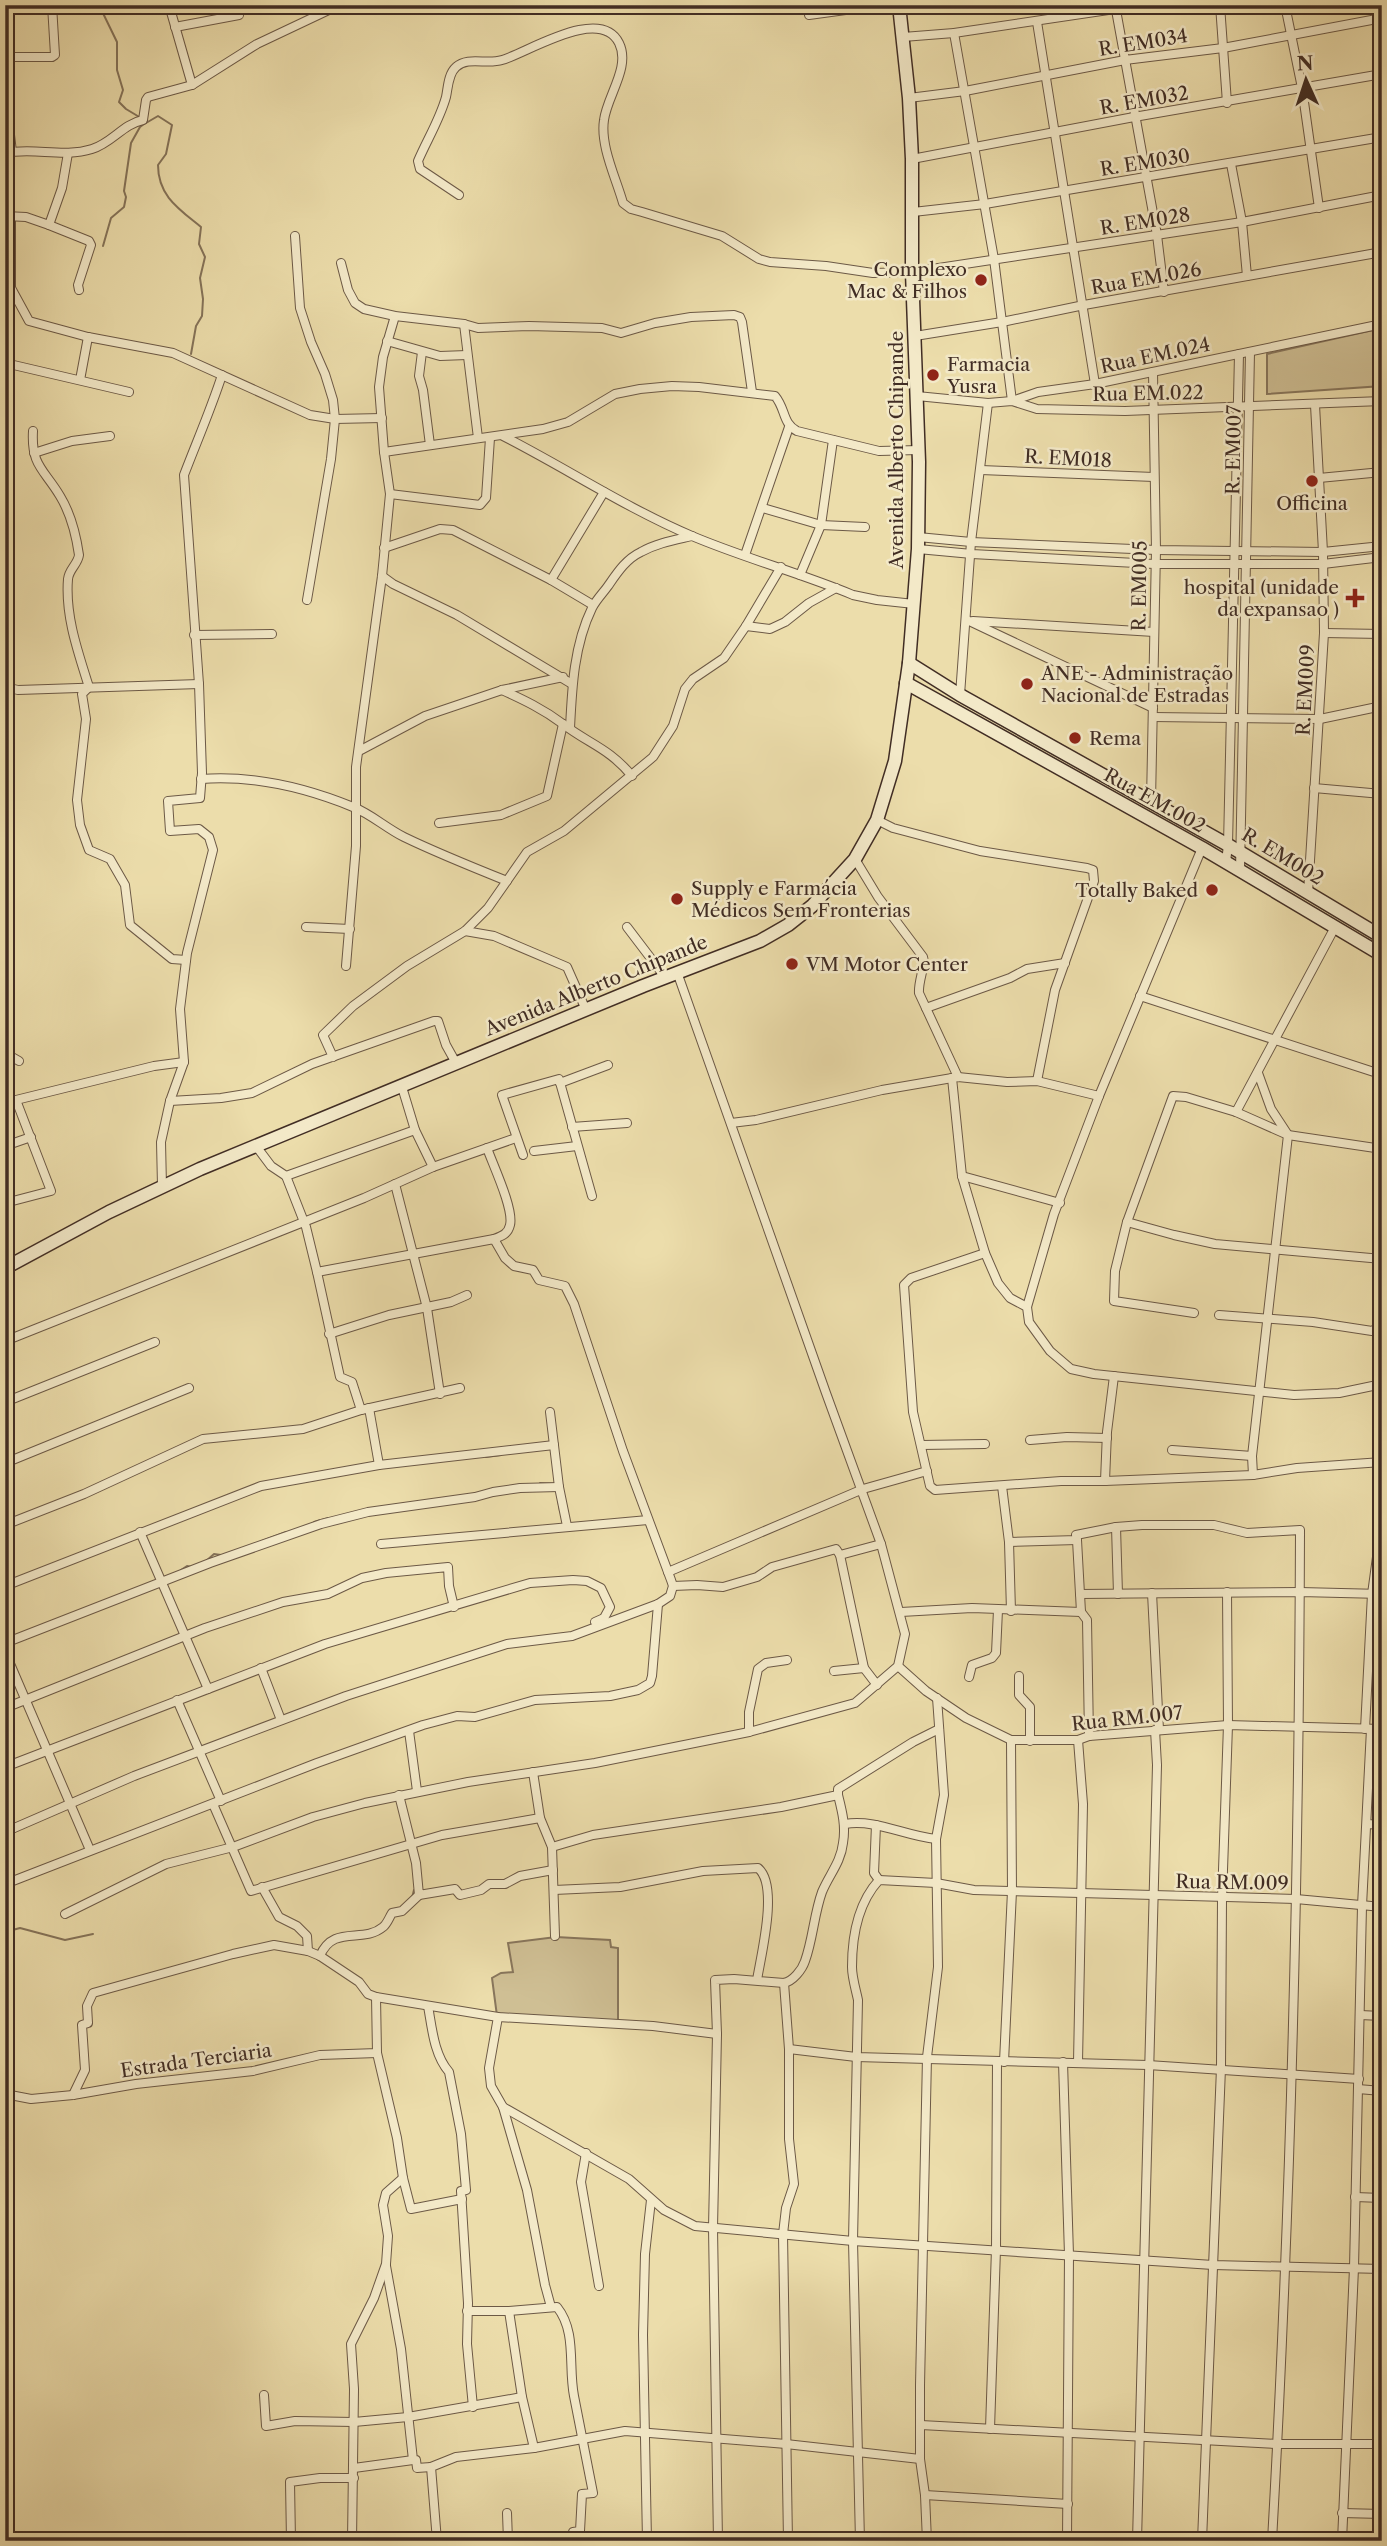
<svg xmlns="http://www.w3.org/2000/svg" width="1387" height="2546" font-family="'Libre Caslon Text',serif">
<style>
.green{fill:#cfbf94;stroke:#88765c;stroke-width:2}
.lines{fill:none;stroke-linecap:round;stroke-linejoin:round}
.stream{stroke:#857359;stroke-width:2}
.street-casing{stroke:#6c5946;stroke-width:10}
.secondary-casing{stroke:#412d24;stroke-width:15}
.street{stroke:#f3e9c8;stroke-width:8}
.secondary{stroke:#f3e9c8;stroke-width:12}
.poi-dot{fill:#8f2418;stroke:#f3e9c8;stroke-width:2.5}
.labels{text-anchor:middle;stroke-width:5;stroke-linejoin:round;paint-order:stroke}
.street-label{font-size:19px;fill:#412d24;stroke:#f3e9c8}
.poi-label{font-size:19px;fill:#412d24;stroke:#f3e9c8;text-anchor:start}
</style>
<rect width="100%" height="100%" fill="#ecddab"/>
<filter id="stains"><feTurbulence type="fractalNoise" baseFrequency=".00286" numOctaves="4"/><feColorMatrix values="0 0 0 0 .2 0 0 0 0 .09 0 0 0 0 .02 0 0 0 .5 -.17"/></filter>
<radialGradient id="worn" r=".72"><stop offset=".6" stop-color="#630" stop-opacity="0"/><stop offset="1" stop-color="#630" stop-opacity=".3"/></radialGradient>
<g class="green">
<path d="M1382 328V386L1267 394V354Z"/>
<path d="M556 1937 610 1940 611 1947 618 1948V2023L497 2016 492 1978 501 1973 513 1972 508 1943Z"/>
</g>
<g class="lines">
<g class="stream">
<path d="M99 5 117 42V70L123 90 119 102 126 109 141 118"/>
<path d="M146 123 158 116 172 125 166 154 158 165C158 196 179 209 201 227L199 244 205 257 200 278 203 299 202 316 196 326 191 354"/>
<path d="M103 246 111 218 124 207 126 197 124 191 131 143 140 127 144 124"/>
<path d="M486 1457 501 1455"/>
<path d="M303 1482 315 1480"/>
<path d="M540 1483 556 1484"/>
<path d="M558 1499 560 1511"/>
<path d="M314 1522 328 1518"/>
<path d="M262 1541 286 1532"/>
<path d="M205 1562 214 1554 221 1555"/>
<path d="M181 1570 187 1566 192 1567"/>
<path d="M412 1898 414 1890"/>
<path d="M5 1932 20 1928 65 1940 93 1934"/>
<path d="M351 1939 366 1938"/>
</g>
<defs>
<g id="street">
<path d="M6 5 8 118 12 152"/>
<path d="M169 5 192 85"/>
<path d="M1220 5 1227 103"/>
<path d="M1285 5 1302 88 1319 208"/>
<path d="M1375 5 1382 47"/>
<path d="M1116 10 1157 235 1164 292"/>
<path d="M809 15 882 5"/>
<path d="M1037 22 1095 384"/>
<path d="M175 27 239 15"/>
<path d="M954 33 994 259 1012 401 1038 392 1095 384 1382 324"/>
<path d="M903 37 954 33 1142 5"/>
<path d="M7 57H52L55 55 52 5"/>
<path d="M909 98 965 91 1125 60 1223 48 1382 18"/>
<path d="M5 153C34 147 63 158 92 149 112 143 123 124 143 120L146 100 148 97 192 85 257 44 331 9 330 5"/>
<path d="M912 159 1134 117 1382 74"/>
<path d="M1231 164 1242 222 1247 276"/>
<path d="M5 189 11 216V288"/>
<path d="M459 195 420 169 418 161C427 140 440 119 446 97 448 88 448 74 456 67 468 56 487 65 502 60 527 53 600 5 619 43 631 67 607 96 604 120 600 146 616 178 623 203L631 209 642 212 722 236 759 259 770 262 826 266 873 273 912 272 1242 222 1382 195"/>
<path d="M913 212 985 204 1382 137"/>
<path d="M5 216 26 217 49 225 62 188 68 153"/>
<path d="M49 225 89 241 91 245 78 285 79 290"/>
<path d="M295 236 300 308 311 342 325 374 333 400 335 419 331 459 307 600"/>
<path d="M341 263 348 290 355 303 364 309 395 316 464 324 478 328 529 326 602 328 621 333 655 323 691 317 734 315 740 317 742 322 752 392"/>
<path d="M5 288H11L29 321 88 337 173 353 310 415 335 419 382 418"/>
<path d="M464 324 478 438"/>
<path d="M915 336 1002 322 1084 305 1382 252"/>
<path d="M387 341 440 356 467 355"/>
<path d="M422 352 419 376 423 390 430 445"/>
<path d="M5 363 129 392"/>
<path d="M80 380 88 337"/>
<path d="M917 396 988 403 1012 401 1037 409 1125 411 1382 401"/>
<path d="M33 431C31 466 44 469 60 496 71 514 76 534 79 555 78 564 69 569 68 579 65 616 78 652 89 687L82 694 86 719 77 800 80 825 89 850 110 859 125 885 130 925 172 959 186 960"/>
<path d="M503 436C566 468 626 508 692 536 744 558 800 573 853 595L877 600 914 604"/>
<path d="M384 452 543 429 568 422 615 394 640 389 672 386 699 387 775 396C786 409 782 423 797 431L879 451 919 450"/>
<path d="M34 453 72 441 110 436"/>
<path d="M981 470 1154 477"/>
<path d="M1319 478 1382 472"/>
<path d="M390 494 480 505 486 498 490 438"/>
<path d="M763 508 821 525 865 527"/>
<path d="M918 537 971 542 1156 550 1323 552 1382 546"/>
<path d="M384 548 440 529 453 530 551 580 593 605"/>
<path d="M918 549 972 554 1154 564H1323L1382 557"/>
<path d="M745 555 789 427"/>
<path d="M800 575 821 525 833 440"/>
<path d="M382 576 393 584 457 615 572 684"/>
<path d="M551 580 604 492"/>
<path d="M967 620 1153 708"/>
<path d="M973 621 1154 632"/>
<path d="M746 626 770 629 785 622 809 603 836 588"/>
<path d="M1324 633 1382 634"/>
<path d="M194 635 272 634"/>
<path d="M5 687 18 690 199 684"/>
<path d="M502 690C524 700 543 709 563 724 589 744 609 748 632 776"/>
<path d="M960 695 971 542 988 403"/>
<path d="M1153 717 1320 719 1382 706"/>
<path d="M570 728C572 687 574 645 592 608 596 600 603 593 608 586 617 573 626 559 641 552 657 543 675 540 692 536"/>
<path d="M359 751 425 716 502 690 563 677"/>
<path d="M201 779C254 775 304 787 353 807 371 814 386 828 404 837 437 853 472 867 507 881"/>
<path d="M1314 788 1382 794"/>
<path d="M1151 801 1156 550 1153 372"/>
<path d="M877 820 893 828 980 851 1087 868 1093 870 1094 881 1055 990 1037 1081"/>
<path d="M439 823 501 815 547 796 563 724"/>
<path d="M855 859 878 897 923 957C926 965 918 981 919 993L958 1077"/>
<path d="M1226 862 1228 845 1239 354"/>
<path d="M1240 871 1250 352"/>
<path d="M1308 893 1324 633 1323 552 1315 405"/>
<path d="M306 927 350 929"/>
<path d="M627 927 665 977"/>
<path d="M465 931 494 936 567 967 586 1010"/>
<path d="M346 966 356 846V767L382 576 390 494 384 452 379 387 383 357 395 316"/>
<path d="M1140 996 1377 1073 1382 1079"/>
<path d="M926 1008 1010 978 1027 969 1065 963"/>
<path d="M5 1053 19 1061"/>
<path d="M333 1057 323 1035 353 1006 407 966 465 931 488 908 527 852 564 831 653 757 673 726 685 689 693 679 724 658 746 626 781 567"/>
<path d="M952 1078 962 1176 985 1253 998 1283 1010 1298 1027 1307 1029 1322 1050 1351 1071 1369 1094 1374 1294 1395 1339 1393 1382 1384"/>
<path d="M560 1083 608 1065"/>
<path d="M402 1087 415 1130 433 1167"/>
<path d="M170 1101 221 1098 252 1093 312 1064 434 1021H438L446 1045 456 1063"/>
<path d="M1236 1112 1334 929"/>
<path d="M731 1123 756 1120 882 1090 958 1077 1007 1082 1037 1081 1099 1096"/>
<path d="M572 1127 627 1123"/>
<path d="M5 1146 31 1137"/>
<path d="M256 1146 271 1166 286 1176 415 1130"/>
<path d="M487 1148C493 1165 514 1209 510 1225 508 1234 502 1236 494 1239"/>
<path d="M534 1151 577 1146"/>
<path d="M523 1155 502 1095 559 1079 592 1196"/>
<path d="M962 1176 1060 1203"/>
<path d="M395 1184 427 1308 440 1394"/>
<path d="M162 1186 161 1142 170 1101 184 1062 180 1009 187 953 213 850 209 837 199 829 170 831 168 801 200 798 202 773 199 684 184 475C197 441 211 409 222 375"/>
<path d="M5 1203 51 1191 16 1100 154 1066 184 1062"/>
<path d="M1127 1222 1174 1235 1215 1244 1382 1259"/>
<path d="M985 1253 911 1278 904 1285 913 1412 930 1486 935 1490 1061 1481H1105L1253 1475 1297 1468 1382 1462"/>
<path d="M317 1272 340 1377 352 1382 361 1410 460 1388"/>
<path d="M1027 1307 1054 1214 1099 1096 1202 848"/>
<path d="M1194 1313 1114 1301 1115 1271 1127 1222 1173 1096 1186 1097 1236 1112 1288 1135 1382 1149"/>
<path d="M1219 1315 1313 1322 1372 1331 1381 1326 1382 1319"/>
<path d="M329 1334 389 1315 451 1302 467 1295"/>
<path d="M5 1341 364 1198 433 1167 516 1138"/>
<path d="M5 1402 155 1342"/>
<path d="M369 1408 379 1465"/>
<path d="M550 1412 559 1487 567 1526"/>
<path d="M1030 1440 1067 1437 1107 1438"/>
<path d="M922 1445 985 1444"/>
<path d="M1172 1450 1252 1456"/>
<path d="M5 1463 189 1388"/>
<path d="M1253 1475 1252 1456 1288 1135 1271 1109 1258 1073"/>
<path d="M1105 1481 1107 1432 1114 1376"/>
<path d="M1002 1486 1009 1542 1077 1540 1076 1535 1116 1527 1142 1525H1214L1247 1533 1300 1530C1299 1867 1291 2204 1272 2541"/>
<path d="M5 1525 84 1494 203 1439 303 1429 361 1410"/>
<path d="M1116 1527 1118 1594"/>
<path d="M140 1532 208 1689"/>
<path d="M1077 1540 1081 1612 1087 1620 1089 1736"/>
<path d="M1009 1542 1011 1611"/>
<path d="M381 1544 648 1520"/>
<path d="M840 1555 864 1668 877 1685"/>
<path d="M668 1572 863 1489 927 1471"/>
<path d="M5 1586 261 1486 379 1465 554 1445"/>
<path d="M673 1586 697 1585 723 1587 757 1577 772 1567 836 1549 840 1555 881 1544"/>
<path d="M1152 1593 1159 1730"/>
<path d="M1080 1594 1300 1592 1382 1594"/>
<path d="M901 1612 972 1608 1081 1612"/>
<path d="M5 1643 210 1563 321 1524 368 1512 475 1497 493 1492 520 1488 559 1487"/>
<path d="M5 1652 90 1850"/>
<path d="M898 1666 926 1691 966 1718 1011 1740H1078L1089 1736 1228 1725 1382 1729"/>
<path d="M261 1668 281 1720"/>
<path d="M834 1671 864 1668"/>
<path d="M1019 1676V1695L1030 1707V1741"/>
<path d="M969 1677 972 1665 992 1658 996 1653 998 1610"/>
<path d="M177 1700 221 1801"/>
<path d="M5 1708 205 1628 283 1602 328 1594 362 1578 386 1573 448 1567 449 1586 454 1607"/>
<path d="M1365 1729 1372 1594 1380 1535 1382 1467"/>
<path d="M409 1731 417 1791"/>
<path d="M749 1732V1712L758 1669 766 1663 787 1660"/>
<path d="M1078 1740 1083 1804 1078 2062"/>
<path d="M5 1767 325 1644 530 1583 573 1580 587 1581 601 1588 610 1607 604 1618 595 1622"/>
<path d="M533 1772 540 1818 552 1847 555 1936"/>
<path d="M399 1795 416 1863 419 1895 455 1889 460 1895 481 1890 489 1884H505L520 1876 553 1870"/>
<path d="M213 1804 251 1891 442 1835 540 1818"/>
<path d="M845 1824C876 1819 905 1836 936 1839"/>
<path d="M1367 1824 1382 1825"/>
<path d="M876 1825 874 1873 879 1880"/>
<path d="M5 1832 134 1776 346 1696 507 1644 572 1636 658 1604 670 1596 673 1586 671 1580 623 1451 574 1304 565 1286 539 1280 533 1270 514 1266 505 1258 494 1239 317 1272 306 1227 286 1176"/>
<path d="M552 1847 593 1835 781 1807 838 1795V1789L913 1742 939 1729"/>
<path d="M5 1884 317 1763 423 1725 457 1716 475 1717 535 1700 610 1696 638 1690 650 1683 652 1676 658 1604"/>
<path d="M262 1887 279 1917 297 1926 307 1936 308 1951"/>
<path d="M554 1890 620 1887 703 1871 758 1868C779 1885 761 1955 757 1980"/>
<path d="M65 1914 166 1864 233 1847 313 1817 365 1803 468 1782 595 1763 749 1732 855 1703 898 1666 905 1634 881 1544 826 1393 677 972"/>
<path d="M320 1956C333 1924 363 1944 383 1927 387 1924 389 1918 392 1913L402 1911 419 1895"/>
<path d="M428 2006C432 2028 434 2055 449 2072L461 2134 466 2190 461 2191 468 2303 467 2344 473 2407"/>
<path d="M1360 2015 1382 2016"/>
<path d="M498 2017 489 2068 491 2086 503 2107 629 2179 664 2210 695 2226 853 2241 1213 2265 1382 2269"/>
<path d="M789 2049 856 2057 1148 2065 1359 2079"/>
<path d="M377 2053 397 2138 403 2178 411 2209 462 2199"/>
<path d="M1004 2062 1012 1891 1011 1740"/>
<path d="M1063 2062 1069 2255 1067 2541"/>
<path d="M1358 2089 1382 2091"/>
<path d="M5 2094 31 2099 73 2095 136 2084 253 2071 320 2055 377 2053 376 1997"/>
<path d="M73 2095 85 2070 82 2025 88 2023 87 2006 93 1993 233 1954 274 1945 308 1951 320 1956 359 1982 368 1994 376 1997 498 2017 653 2026 717 2034"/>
<path d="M503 2107 527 2190 545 2285 551 2307"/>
<path d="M586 2153 581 2182 599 2286"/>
<path d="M1355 2197 1382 2198"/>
<path d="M386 2266 401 2349 413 2460H416L417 2468 431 2467"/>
<path d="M467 2311H509L557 2307C577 2332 568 2366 574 2396 580 2428 587 2461 593 2493L582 2494 580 2531 573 2532 572 2541"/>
<path d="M509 2311 522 2397 534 2448"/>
<path d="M264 2395 266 2426 295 2421 354 2422 408 2417 522 2397"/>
<path d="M921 2425 1277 2444H1382"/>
<path d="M990 2429 996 2249 997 2062"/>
<path d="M354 2468 413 2460"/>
<path d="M925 2495 1068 2504"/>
<path d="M507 2513 508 2541"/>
<path d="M1342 2513 1382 2514"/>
<path d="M291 2541 290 2482 320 2478H354"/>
<path d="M352 2541 354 2389 351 2344 374 2298 386 2264 388 2236 383 2205 386 2193 403 2178"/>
<path d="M437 2541 431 2467 456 2457 534 2448 625 2431 786 2444 920 2459"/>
<path d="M647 2541 643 2335 645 2254 651 2200"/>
<path d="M718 2541 713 2228 717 2034 715 1980 734 1979 784 1983"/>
<path d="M788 2541 783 2234 786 2208 794 2184 789 2139V2049L784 1983C793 1981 802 1970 805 1961 813 1939 814 1914 822 1892 829 1875 841 1862 843 1843 846 1826 842 1811 838 1795"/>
<path d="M860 2541 853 2241 858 2000C856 1990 852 1978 852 1967 852 1937 858 1903 879 1880L936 1883 974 1890 1296 1899 1382 1907"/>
<path d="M927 2541 925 2495 920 2459V2385L927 2057 938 1967 936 1839 944 1795 937 1698"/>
<path d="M1137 2541 1157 1765 1155 1730"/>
<path d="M1202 2541 1221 2068 1222 1899 1228 1725 1227 1592"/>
<path d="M1342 2541 1354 2268 1362 1906 1371 1729"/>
</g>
<g id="secondary">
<path d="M909 663 960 695 1228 845 1382 937"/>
<path d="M906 683 1202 848 1382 955"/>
<path d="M5 1268 109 1212 200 1169 643 986 760 941 788 925 812 906 855 859 877 820 895 761 909 663 918 549 919 462 912 272V159L909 98 899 5"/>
</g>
</defs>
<use href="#street" class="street-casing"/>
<use href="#secondary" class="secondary-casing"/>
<use href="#street" class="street"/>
<use href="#secondary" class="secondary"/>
</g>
<g class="poi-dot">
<circle cx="981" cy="280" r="7"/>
<circle cx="933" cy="375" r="7"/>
<circle cx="1312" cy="481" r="7"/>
<path d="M1351.5 587.5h7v7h7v7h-7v7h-7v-7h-7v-7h7z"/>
<circle cx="1027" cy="684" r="7"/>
<circle cx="1075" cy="738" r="7"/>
<circle cx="1212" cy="890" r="7"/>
<circle cx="677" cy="899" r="7"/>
<circle cx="792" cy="964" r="7"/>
</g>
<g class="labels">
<g class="street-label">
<text transform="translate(1143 42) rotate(-9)" y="7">R. EM034</text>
<text transform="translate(1144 100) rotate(-10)" y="7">R. EM032</text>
<text transform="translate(1145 162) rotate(-9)" y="7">R. EM030</text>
<text transform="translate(1145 221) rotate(-9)" y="7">R. EM028</text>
<text transform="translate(1146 278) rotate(-10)" y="7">Rua EM.026</text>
<text transform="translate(1155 355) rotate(-12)" y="7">Rua EM.024</text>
<text transform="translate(1148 393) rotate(-1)" y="7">Rua EM.022</text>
<text transform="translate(896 450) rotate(-90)" y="7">Avenida Alberto Chipande</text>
<text transform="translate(1233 450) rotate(-89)" y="7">R. EM007</text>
<text transform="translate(1068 458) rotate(3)" y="7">R. EM018</text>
<text transform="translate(1139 586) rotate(-89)" y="7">R. EM005</text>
<text transform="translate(1305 690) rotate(-87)" y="7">R. EM009</text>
<text transform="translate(1155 800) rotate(29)" y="7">Rua EM.002</text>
<text transform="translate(1283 856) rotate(31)" y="7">R. EM002</text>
<text transform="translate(596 985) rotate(-22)" y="7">Avenida Alberto Chipande</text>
<text transform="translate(1127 1718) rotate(-6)" y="7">Rua RM.007</text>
<text transform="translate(1232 1882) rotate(1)" y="7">Rua RM.009</text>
<text transform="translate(196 2060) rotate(-8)" y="7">Estrada Terciaria</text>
</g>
<g class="poi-label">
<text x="967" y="276" text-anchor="end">Complexo<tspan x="967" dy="22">Mac &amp; Filhos</tspan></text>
<text x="947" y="371">Farmacia<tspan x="947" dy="22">Yusra</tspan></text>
<text x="1312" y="510" text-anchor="middle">Officina</text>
<text x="1339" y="594" text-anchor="end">hospital (unidade<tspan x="1339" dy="22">da expansao )</tspan></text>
<text x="1041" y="680">ANE - Administração<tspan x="1041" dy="22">Nacional de Estradas</tspan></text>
<text x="1089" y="745">Rema</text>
<text x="691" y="895">Supply e Farmácia<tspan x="691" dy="22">Médicos Sem Fronterias</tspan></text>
<text x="1198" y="897" text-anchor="end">Totally Baked</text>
<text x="806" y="971">VM Motor Center</text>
</g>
</g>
<rect width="1387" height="2546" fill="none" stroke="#ecddab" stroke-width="28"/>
<rect x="7" y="7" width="1373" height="2532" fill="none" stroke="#412d24" stroke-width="3.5"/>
<rect x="14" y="14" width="1359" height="2518" fill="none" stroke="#412d24" stroke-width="2"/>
<g transform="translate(1306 80) rotate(357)" stroke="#f3e9c8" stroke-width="5" paint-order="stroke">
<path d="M0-5L12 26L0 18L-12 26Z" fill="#412d24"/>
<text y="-10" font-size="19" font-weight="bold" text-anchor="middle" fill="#412d24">N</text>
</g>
<rect width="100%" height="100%" filter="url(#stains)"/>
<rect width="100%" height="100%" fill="url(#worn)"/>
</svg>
